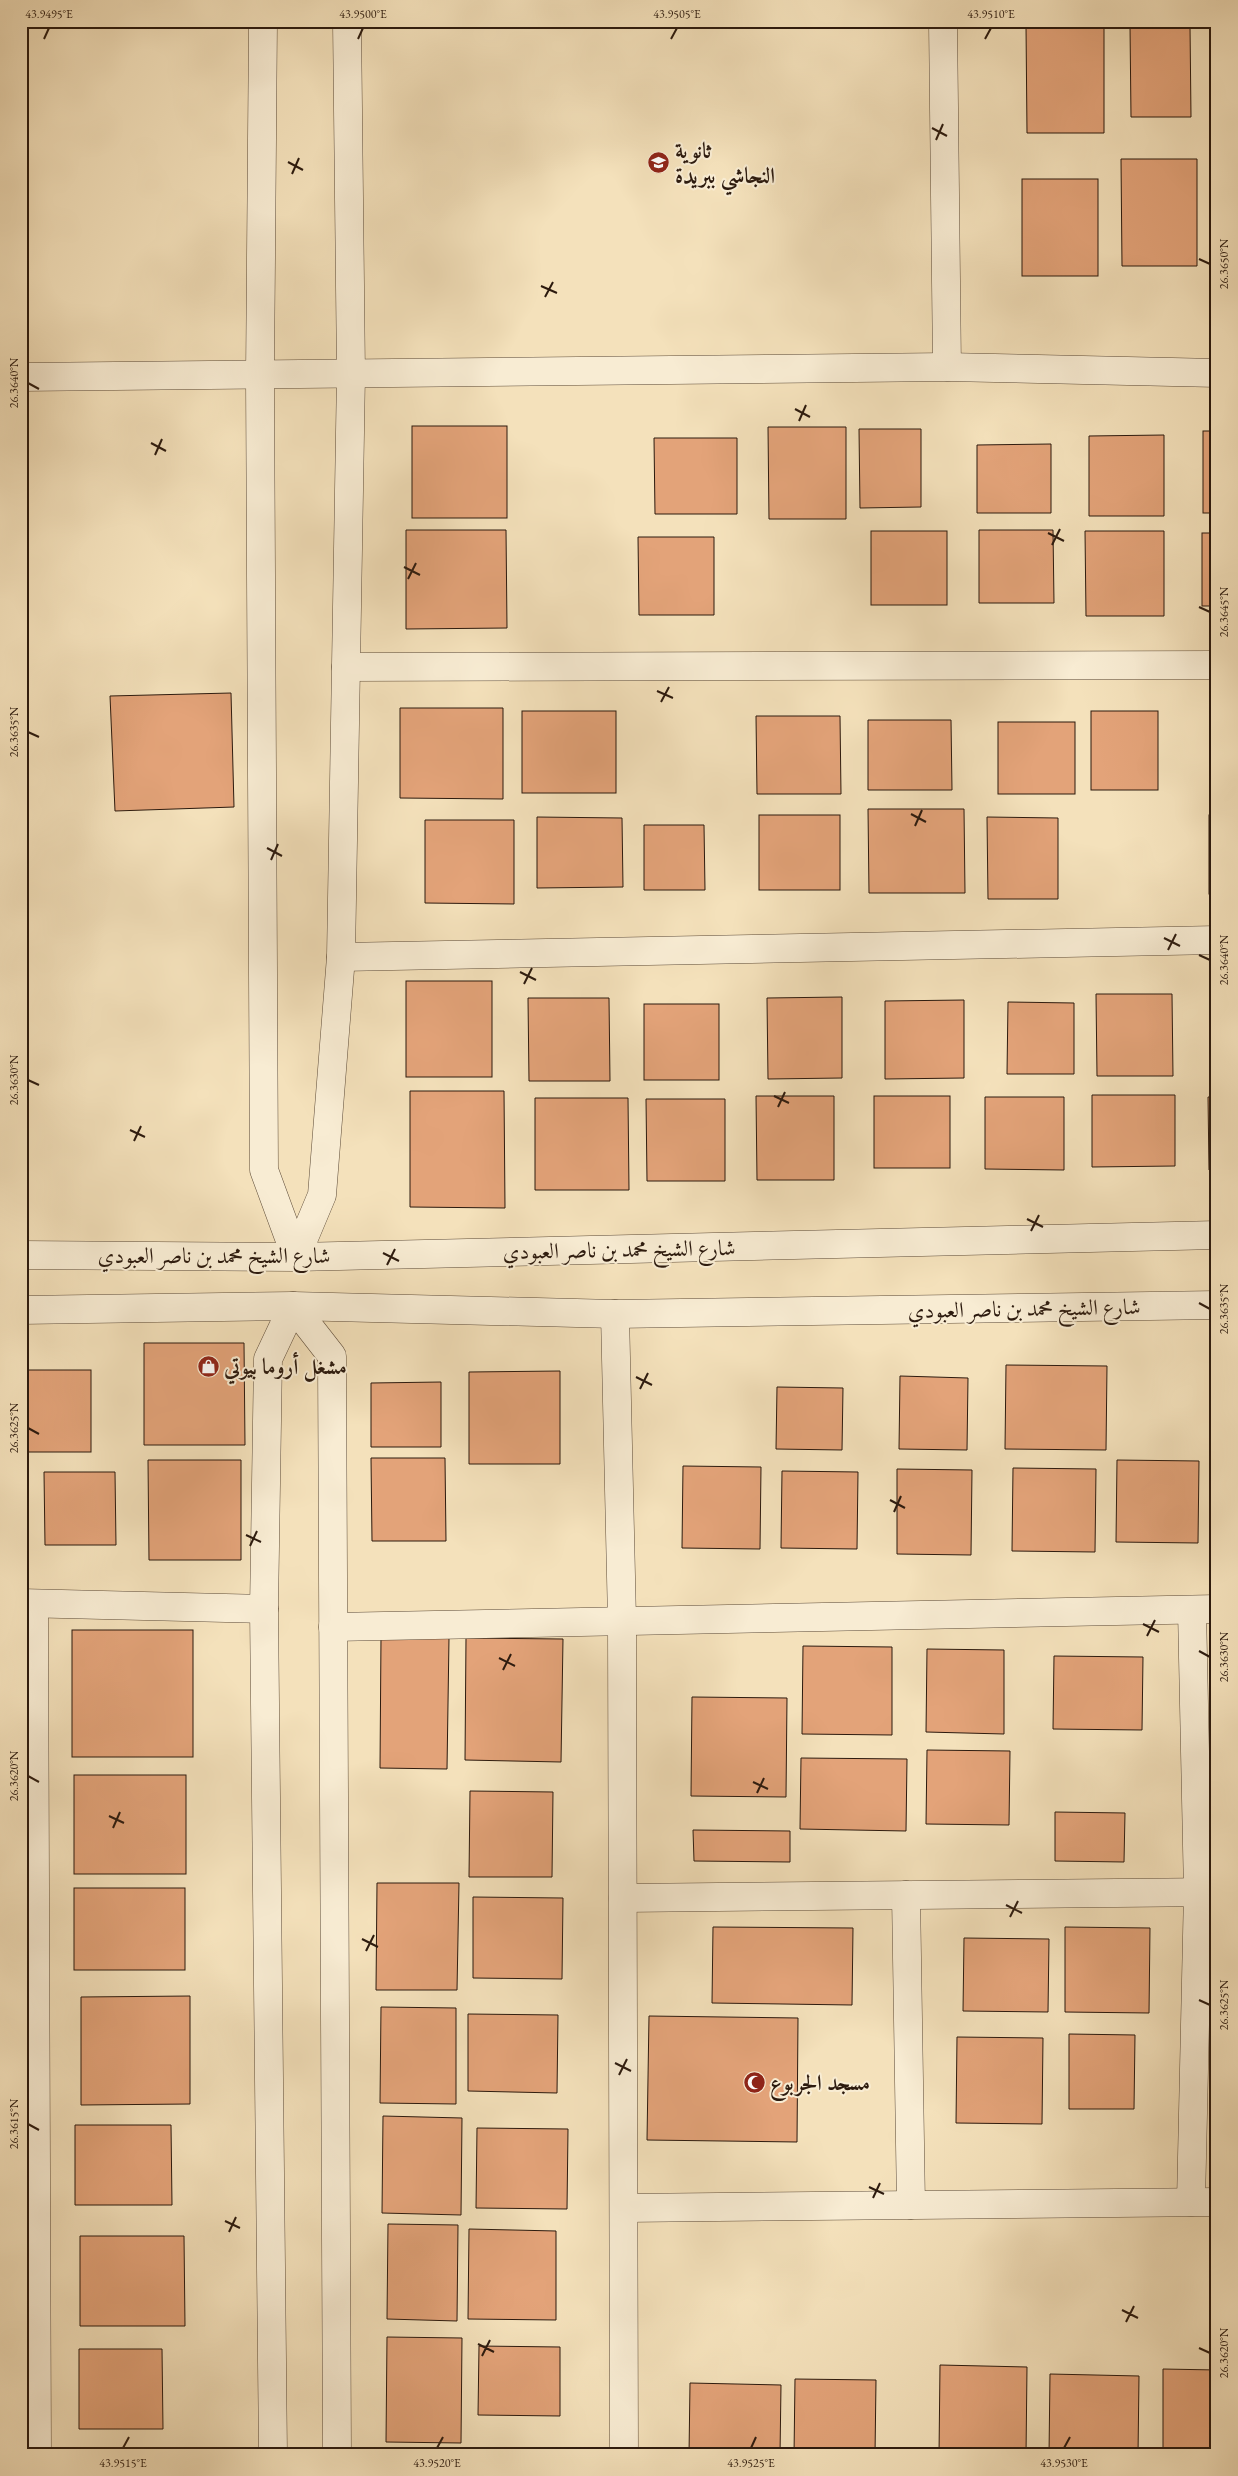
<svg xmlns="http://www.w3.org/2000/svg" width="1238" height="2476" font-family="'EB Garamond',Amiri,serif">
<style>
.building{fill:#e3a379;stroke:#2c1a0e}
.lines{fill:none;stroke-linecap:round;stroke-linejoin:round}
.minor-casing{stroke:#5e4c39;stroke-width:29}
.tertiary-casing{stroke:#5e4c39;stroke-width:29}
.minor{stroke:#f8ecd3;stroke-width:28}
.tertiary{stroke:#f8ecd3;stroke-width:28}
.ticks{fill:none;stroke:#2c1a0e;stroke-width:2}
.labels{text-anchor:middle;stroke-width:4;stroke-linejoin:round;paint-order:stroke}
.poi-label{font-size:22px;font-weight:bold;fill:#2c1a0e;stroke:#f8ecd3;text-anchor:start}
.street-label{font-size:22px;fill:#2c1a0e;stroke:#f8ecd3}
.neatline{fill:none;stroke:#2c1a0e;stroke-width:2}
.ticks-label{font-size:12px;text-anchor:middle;fill:#2c1a0e}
</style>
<rect width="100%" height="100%" fill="#f4e1bb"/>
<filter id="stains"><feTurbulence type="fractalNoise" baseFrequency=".004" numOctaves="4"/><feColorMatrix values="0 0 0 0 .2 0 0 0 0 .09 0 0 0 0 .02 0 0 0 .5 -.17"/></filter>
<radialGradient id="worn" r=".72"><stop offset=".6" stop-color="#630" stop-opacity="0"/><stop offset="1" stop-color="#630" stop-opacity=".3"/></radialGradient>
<g class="building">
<path d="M1026 26 1104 27V133H1027Z"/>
<path d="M1130 26H1190L1191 117H1131Z"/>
<path d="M1121 159H1197V266H1122Z"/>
<rect x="1022" y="179" width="76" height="97"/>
<rect x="412" y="426" width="95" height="92"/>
<path d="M768 427H846V519H769Z"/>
<path d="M859 429H921V507L860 508Z"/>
<rect x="1203" y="431" width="14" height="82"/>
<path d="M1164 435V516H1089V436Z"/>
<path d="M654 438H737V514H655Z"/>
<path d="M1051 444V513H977V445Z"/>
<path d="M406 530H506L507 628 406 629Z"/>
<path d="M979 530H1053L1054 603H979Z"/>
<rect x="871" y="531" width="76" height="74"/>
<path d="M1085 531H1164V616H1086Z"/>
<rect x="1202" y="533" width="15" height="73"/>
<path d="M638 537H714V615H639Z"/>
<path d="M231 693 234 807 115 811 110 696Z"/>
<path d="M400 708H503V799L400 798Z"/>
<rect x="522" y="711" width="94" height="82"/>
<rect x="1091" y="711" width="67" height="79"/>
<path d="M756 716H840L841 794H757Z"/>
<path d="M868 720H951L952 790H868Z"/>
<rect x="998" y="722" width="77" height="72"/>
<path d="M868 809H964L965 893H869Z"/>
<rect x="759" y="815" width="81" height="75"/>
<rect x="1209" y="815" width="8" height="79"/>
<path d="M537 817 622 818 623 887 537 888Z"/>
<path d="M987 817 1058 818V899H988Z"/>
<path d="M425 820H514V904L425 903Z"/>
<path d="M644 825H704L705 890H644Z"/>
<rect x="406" y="981" width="86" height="96"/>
<path d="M1096 994H1172L1173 1076H1097Z"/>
<path d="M842 997V1078L768 1079 767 998Z"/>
<path d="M528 998H609L610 1081H529Z"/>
<path d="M964 1000V1078L885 1079V1001Z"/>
<path d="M1008 1002 1074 1003V1074H1007Z"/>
<path d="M1210 1002H1217V1080H1211Z"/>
<rect x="644" y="1004" width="75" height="76"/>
<path d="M410 1091H504L505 1208 410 1207Z"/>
<path d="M1092 1095H1175V1166L1092 1167Z"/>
<path d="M756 1096H834V1180H757Z"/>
<rect x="874" y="1096" width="76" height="72"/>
<path d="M985 1097H1064V1170L985 1169Z"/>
<path d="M1208 1097H1217V1170H1209Z"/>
<path d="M535 1098H628L629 1190H535Z"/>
<path d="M646 1099H725V1181H647Z"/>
<path d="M144 1343H244L245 1445H144Z"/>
<path d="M1006 1365 1107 1366 1106 1450 1005 1449Z"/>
<rect x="22" y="1370" width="69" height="82"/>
<path d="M560 1371V1464H469V1372Z"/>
<path d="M900 1376 968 1378 967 1450 899 1449Z"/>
<path d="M441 1382V1447H371V1383Z"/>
<path d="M777 1387 843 1388 842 1450 776 1449Z"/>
<path d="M371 1458H445L446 1541H372Z"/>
<path d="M148 1460H241V1560H149Z"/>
<path d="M1117 1460 1199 1461 1198 1543 1116 1542Z"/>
<path d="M683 1466 761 1467 760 1549 682 1548Z"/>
<path d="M1013 1468 1096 1469 1095 1552 1012 1551Z"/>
<path d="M897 1469 972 1470 971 1555 897 1554Z"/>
<path d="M782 1471 858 1472 857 1549 781 1548Z"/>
<path d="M44 1472H115L116 1545H45Z"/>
<rect x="72" y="1630" width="121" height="127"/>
<path d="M381 1637 449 1638 447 1769 380 1768Z"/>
<path d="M466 1638 563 1639 561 1762 465 1760Z"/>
<path d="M803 1646 892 1647V1735L802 1734Z"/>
<path d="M927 1649 1004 1650V1734L926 1732Z"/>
<path d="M1054 1656 1143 1657 1142 1730 1053 1729Z"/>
<path d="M692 1697 787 1698 786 1797 691 1796Z"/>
<path d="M927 1750 1010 1751 1009 1825 926 1824Z"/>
<path d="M801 1758 907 1759 906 1831 800 1829Z"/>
<rect x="74" y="1775" width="112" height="99"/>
<path d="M470 1791 553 1792 552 1877H469Z"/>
<path d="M1055 1812 1125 1813 1124 1862 1055 1861Z"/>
<path d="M693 1830 790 1831V1862L694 1861Z"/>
<path d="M377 1883H459L457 1990H376Z"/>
<rect x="74" y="1888" width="111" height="82"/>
<path d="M473 1897 563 1898 562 1979 473 1978Z"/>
<path d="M713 1927 853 1928 852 2005 712 2003Z"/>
<path d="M1065 1927 1150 1928 1149 2013 1065 2012Z"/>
<path d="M964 1938 1049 1939 1048 2012 963 2011Z"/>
<path d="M190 1996V2104L81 2105V1997Z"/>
<path d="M381 2007 456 2008V2104L380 2103Z"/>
<path d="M468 2014 558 2015 557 2093 468 2091Z"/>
<path d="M649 2016 798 2018 797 2142 647 2140Z"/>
<path d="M1069 2034 1135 2035 1134 2109H1069Z"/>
<path d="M957 2037 1043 2038 1042 2124 956 2123Z"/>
<path d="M383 2116 462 2118 461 2215 382 2213Z"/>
<path d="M75 2125H171L172 2205H75Z"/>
<path d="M477 2128 568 2129 567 2209 476 2208Z"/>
<path d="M388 2224 458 2225 457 2321 387 2319Z"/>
<path d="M469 2229 556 2231V2320L468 2319Z"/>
<path d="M80 2236H184L185 2326H80Z"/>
<path d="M387 2337 462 2338 461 2443 386 2442Z"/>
<path d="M479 2346 560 2347V2416L478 2415Z"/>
<path d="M79 2349H162L163 2429H79Z"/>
<path d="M940 2365 1027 2367 1026 2455H939Z"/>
<path d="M1163 2369 1217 2370V2455H1163Z"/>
<path d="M1050 2374 1139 2376 1138 2455H1049Z"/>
<path d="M795 2379 876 2380 875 2455H794Z"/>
<path d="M690 2383 781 2385 780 2455H689Z"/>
</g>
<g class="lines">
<defs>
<g id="minor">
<path d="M263 21 260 376 264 1170 296 1257"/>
<path d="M943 21 947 367"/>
<path d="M21 377 947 367 1217 373"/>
<path d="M346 667 1217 665"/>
<path d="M341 957 1217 940"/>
<path d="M296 1257 322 1195 341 957 351 374 347 21"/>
<path d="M615 1314 622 1620 624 2455"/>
<path d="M21 1603 264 1609"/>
<path d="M34 1604 37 2455"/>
<path d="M333 1627 1217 1609"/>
<path d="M906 1895 911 2205"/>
<path d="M623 1898 1217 1892"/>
<path d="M1191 2202 1198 1892 1192 1610"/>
<path d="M624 2208 1217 2202"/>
<path d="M273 2455 264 1609 268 1359 293 1306 332 1356 337 2455"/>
</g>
<g id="tertiary">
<path d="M21 1255 296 1257 1217 1235"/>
<path d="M21 1310 293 1306 615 1314 1217 1305"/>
</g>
</defs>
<use href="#minor" class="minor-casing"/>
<use href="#tertiary" class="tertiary-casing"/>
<use href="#minor" class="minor"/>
<use href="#tertiary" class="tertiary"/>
</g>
<path class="ticks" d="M44 39 49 28M358 39 363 28M671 39 677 28M985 39 991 28M932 128 947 136M936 140 943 124M288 162 303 170M292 174 299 158M1199 259 1210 264M541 286 557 293M545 297 553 282M28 383 39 389M795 409 810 417M799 421 806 405M151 443 166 451M155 455 162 439M1048 533 1064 541M1052 545 1060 529M404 567 420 575M408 579 416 563M1199 607 1210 612M657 691 673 698M661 702 669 687M28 732 39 737M911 814 926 822M915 826 922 810M267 848 282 856M271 860 278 844M1164 938 1180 946M1168 950 1176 934M1199 955 1210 960M520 972 536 980M524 984 532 968M28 1080 39 1085M774 1096 789 1103M778 1107 785 1092M130 1130 145 1137M134 1141 141 1126M1027 1219 1043 1227M1031 1231 1039 1215M383 1253 399 1261M387 1265 395 1249M1199 1303 1210 1309M636 1377 652 1385M640 1389 648 1373M28 1428 39 1434M890 1500 905 1508M894 1512 901 1496M246 1535 261 1542M250 1546 257 1531M1143 1624 1159 1632M1147 1636 1155 1620M1199 1651 1210 1657M499 1658 515 1666M503 1670 511 1654M28 1776 39 1782M753 1782 768 1789M757 1793 764 1778M109 1816 124 1823M113 1828 120 1812M1006 1905 1022 1913M1010 1917 1018 1901M362 1939 378 1947M366 1951 374 1935M1199 2000 1210 2005M615 2063 631 2071M619 2075 627 2059M28 2124 39 2130M869 2187 884 2194M873 2198 880 2183M225 2221 240 2228M229 2232 236 2217M1122 2310 1138 2318M1126 2322 1134 2306M478 2344 494 2352M1199 2348 1210 2353M482 2356 490 2340M123 2448 129 2437M437 2448 443 2437M751 2448 756 2437M1064 2448 1070 2437"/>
<defs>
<symbol id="school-disc" viewBox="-11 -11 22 22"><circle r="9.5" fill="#8f2418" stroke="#f8ecd3"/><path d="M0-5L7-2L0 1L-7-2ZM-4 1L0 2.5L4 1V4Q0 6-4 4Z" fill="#fff"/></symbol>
<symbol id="shop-disc" viewBox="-11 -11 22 22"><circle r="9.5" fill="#8f2418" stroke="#f8ecd3"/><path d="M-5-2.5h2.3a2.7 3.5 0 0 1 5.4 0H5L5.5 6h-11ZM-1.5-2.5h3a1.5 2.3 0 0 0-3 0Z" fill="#fff"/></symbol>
<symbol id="mosque-disc" viewBox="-11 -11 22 22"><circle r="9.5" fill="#8f2418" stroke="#f8ecd3"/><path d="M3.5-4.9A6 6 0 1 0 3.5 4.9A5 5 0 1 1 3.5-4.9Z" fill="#fff"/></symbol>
</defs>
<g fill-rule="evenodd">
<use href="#school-disc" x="646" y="150" width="25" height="25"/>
<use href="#shop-disc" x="196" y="1354" width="25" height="25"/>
<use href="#mosque-disc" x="742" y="2070" width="25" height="25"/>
</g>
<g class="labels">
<g class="poi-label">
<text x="675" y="158">ثانوية<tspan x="675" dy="25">النجاشي ببريدة</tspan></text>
<text x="224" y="1374">مشغل أروما بيوتي</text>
<text x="770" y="2090">مسجد الجربوع</text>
</g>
<g class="street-label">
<text transform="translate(619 1249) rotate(-1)" y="8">شارع الشيخ محمد بن ناصر العبودي</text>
<text x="214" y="1263">شارع الشيخ محمد بن ناصر العبودي</text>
<text transform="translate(1024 1308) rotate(-1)" y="8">شارع الشيخ محمد بن ناصر العبودي</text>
</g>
</g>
<rect width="1238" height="2476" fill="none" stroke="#f4e1bb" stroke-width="55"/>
<rect x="28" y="28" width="1182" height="2420" class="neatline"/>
<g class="ticks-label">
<text x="49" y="18">43.9495°E</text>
<text x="363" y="18">43.9500°E</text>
<text x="677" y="18">43.9505°E</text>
<text x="991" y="18">43.9510°E</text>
<text transform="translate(1224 264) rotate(-90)" y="4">26.3650°N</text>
<text transform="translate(14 383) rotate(-90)" y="4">26.3640°N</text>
<text transform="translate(1224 612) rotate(-90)" y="4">26.3645°N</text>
<text transform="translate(14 732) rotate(-90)" y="4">26.3635°N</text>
<text transform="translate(1224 960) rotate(-90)" y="4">26.3640°N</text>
<text transform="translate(14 1080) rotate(-90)" y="4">26.3630°N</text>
<text transform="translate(1224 1309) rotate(-90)" y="4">26.3635°N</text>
<text transform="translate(14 1428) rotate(-90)" y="4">26.3625°N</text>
<text transform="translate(1224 1657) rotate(-90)" y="4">26.3630°N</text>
<text transform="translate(14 1776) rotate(-90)" y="4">26.3620°N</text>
<text transform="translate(1224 2005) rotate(-90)" y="4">26.3625°N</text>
<text transform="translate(14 2124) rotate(-90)" y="4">26.3615°N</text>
<text transform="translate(1224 2353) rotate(-90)" y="4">26.3620°N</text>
<text x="123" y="2467">43.9515°E</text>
<text x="437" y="2467">43.9520°E</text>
<text x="751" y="2467">43.9525°E</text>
<text x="1064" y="2467">43.9530°E</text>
</g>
<rect width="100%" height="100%" filter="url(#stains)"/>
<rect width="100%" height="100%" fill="url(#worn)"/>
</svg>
